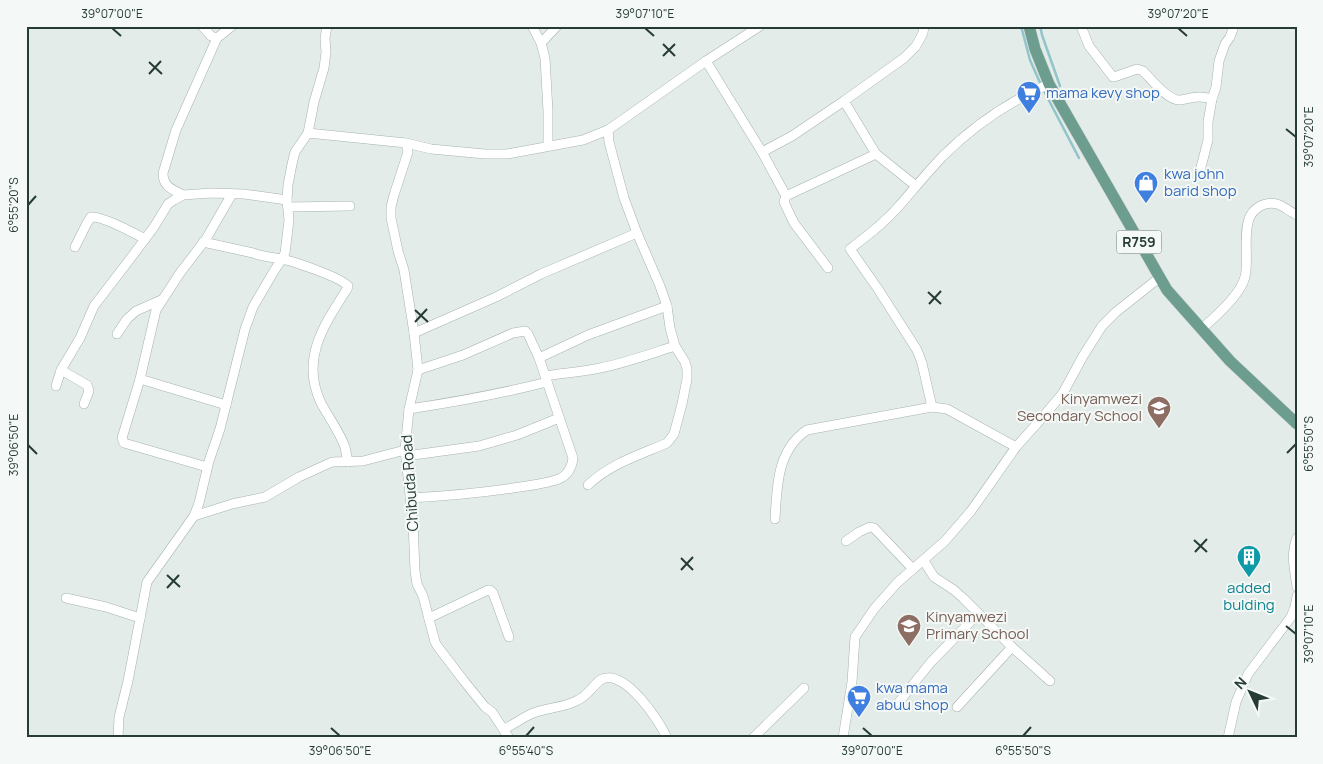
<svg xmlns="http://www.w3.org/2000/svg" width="1323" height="764" font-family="Manrope,sans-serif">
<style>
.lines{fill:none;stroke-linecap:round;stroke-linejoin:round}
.stream{stroke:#91c5cb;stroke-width:2.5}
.minor-casing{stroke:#a6b3ae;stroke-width:10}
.major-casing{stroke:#c2c8c6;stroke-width:12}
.minor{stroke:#fff;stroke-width:9}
.major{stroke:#6c9d8e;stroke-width:11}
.ticks{fill:none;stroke:#253b34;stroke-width:2}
.labels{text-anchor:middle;stroke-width:4;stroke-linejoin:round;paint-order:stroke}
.shield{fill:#f4f8f6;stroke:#63746e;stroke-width:1}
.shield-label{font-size:14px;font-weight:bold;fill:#253b34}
.shop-label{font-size:15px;fill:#366cbe;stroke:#f4f8f6;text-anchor:start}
.education-label{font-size:15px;fill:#785e54;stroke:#f4f8f6;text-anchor:end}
.street-label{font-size:15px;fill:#253b34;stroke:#f4f8f6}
.culture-label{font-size:15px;fill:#0d838f;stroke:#f4f8f6}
.neatline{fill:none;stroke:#253b34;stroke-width:2}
.ticks-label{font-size:12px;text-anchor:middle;fill:#253b34}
</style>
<rect width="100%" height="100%" fill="#e3ece8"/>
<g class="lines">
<g class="stream">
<path d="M1021 26 1030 60 1041 85"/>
<path d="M1040 26 1042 35 1060 86"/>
<path d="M1044 91 1079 158"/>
</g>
<defs>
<g id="minor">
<path d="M202 26 211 36 217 38 232 26"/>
<path d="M532 26 541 43 545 58 548 111V146"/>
<path d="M1081 26 1089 46 1113 77H1114L1137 69 1143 71C1151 79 1168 101 1180 100 1194 98 1197 95 1212 99"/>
<path d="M541 43 557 26"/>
<path d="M706 61 762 152 786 196"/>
<path d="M844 101 876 154 916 186"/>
<path d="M308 133 314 102 324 68 326 52 325 38 327 26"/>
<path d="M406 143 408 152 394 195 391 207V218L398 251 404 270 414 333 418 370 409 409 405 450 413 522 415 571 417 584 423 596 435 642 438 647 464 681 485 707 492 712 509 738"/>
<path d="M762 152 792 136 844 101 904 58 916 46 923 33 924 26"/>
<path d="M1200 171 1208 140V122L1212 99 1216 87 1219 61 1225 44 1230 37 1234 26"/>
<path d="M183 195C172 189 163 187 163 173L176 130 217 38"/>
<path d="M288 207 350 206"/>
<path d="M203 242 253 253C263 257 271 257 281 259 293 261 340 277 348 286L347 289C324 325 300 359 321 403 329 418 339 431 345 447 346 452 347 457 348 462"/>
<path d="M75 247 87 223 91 217C103 216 134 233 145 239"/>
<path d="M828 268 794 223 784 202 786 196 876 154"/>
<path d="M1201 330C1215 316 1240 296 1245 277 1249 260 1243 234 1249 219 1253 208 1265 201 1277 204 1284 206 1290 212 1297 215"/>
<path d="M414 333 496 297 541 274 637 233"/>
<path d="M117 334 127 319 136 311 161 300"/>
<path d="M539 358 588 335 667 306"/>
<path d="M61 370 87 385 89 391 84 404"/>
<path d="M545 376C563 373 581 372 600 368 625 363 650 354 675 346"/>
<path d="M140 379 226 405"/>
<path d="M56 386 61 370 80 338 94 306 130 259 154 227 168 204 174 200 183 195 211 193 244 194 287 200"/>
<path d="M932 407 922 363 917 350 878 289 850 249C867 236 884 223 899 206 913 190 927 173 942 157 972 127 1010 101 1049 84"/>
<path d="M409 409C456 402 500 394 547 382"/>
<path d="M406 456 479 446 517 435 559 418"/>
<path d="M207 467 124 443 122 438 140 379 156 310 180 273 206 239 232 194"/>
<path d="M588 485C610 464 639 455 667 443L674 434 682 404 687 379V369L685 362 675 346 670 328 667 306 660 286 637 233 624 198 609 142 608 130"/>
<path d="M410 498C445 496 479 493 513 488 528 486 545 484 559 479 568 475 572 467 573 458L539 358 528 334 525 331 513 333 463 355 418 370"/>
<path d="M194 516 232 504 265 497 299 477 332 462 363 461 405 450"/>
<path d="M775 519C777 486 777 450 807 430L932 407 947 409 1016 447"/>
<path d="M1297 538C1290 554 1295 571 1297 587"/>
<path d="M846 541 859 532 870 527 874 528 913 569"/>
<path d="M924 561 934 577 954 590 964 599 1012 647 1050 681"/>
<path d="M66 598 106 607 140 618"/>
<path d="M429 618 488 590H490L493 593 509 637"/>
<path d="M899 702 931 662 978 614"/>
<path d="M957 707 1012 647"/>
<path d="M504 729C513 725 522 718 531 714 545 708 562 708 576 701 589 696 593 684 602 679 625 669 659 720 667 738"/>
<path d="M118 738 119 717 128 681 147 582 194 516 199 503 209 461 220 429 245 329 253 307 274 271 282 259 285 253 289 220 287 200 288 185 292 164 295 152 308 133 406 143 431 149 485 154H507L583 140 608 130 706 61 760 26"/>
<path d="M753 738 804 688"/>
<path d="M843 738 852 682 855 637 874 609 897 583 945 541 971 511 1016 447 1042 418 1063 393 1083 356 1102 326 1116 312 1159 278"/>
<path d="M1228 738 1236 702 1248 674 1291 617 1295 607 1297 596"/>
</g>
<path id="major" d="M1029 26 1035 49 1049 84 1167 290 1230 361 1297 424"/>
</defs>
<use href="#minor" class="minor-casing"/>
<use href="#major" class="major-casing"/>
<use href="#minor" class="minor"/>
<use href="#major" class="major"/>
</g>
<path class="ticks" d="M112 28 121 36M645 28 654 36M1178 28 1187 36M663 44 675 56M663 56 675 44M149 62 162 74M149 74 161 61M1286 129 1296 137M28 205 36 196M928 292 941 304M929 304 941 291M415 310 428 322M415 322 427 309M28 445 37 454M1287 453 1296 444M1194 540 1207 552M1195 552 1207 539M681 558 693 570M681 570 693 557M167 575 180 587M167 588 179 575M1286 626 1296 634M331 728 340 736M863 728 872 736M526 736 534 727M1023 736 1031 727"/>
<defs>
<symbol id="supermarket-pin" viewBox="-11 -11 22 30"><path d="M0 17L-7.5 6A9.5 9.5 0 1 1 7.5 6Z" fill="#3f7fe0" stroke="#f4f8f6"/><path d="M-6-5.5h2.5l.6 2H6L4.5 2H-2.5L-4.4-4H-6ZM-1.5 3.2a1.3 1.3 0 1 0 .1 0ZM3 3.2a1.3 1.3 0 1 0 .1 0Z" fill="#fff"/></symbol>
<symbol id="shop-pin" viewBox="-11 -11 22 30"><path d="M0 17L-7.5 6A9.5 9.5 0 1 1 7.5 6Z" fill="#3f7fe0" stroke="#f4f8f6"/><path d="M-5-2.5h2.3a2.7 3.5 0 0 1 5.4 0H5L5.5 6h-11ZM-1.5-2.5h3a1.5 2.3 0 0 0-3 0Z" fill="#fff"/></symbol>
<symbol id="school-pin" viewBox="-11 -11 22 30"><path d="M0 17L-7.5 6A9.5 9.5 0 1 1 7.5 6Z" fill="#8d6e63" stroke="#f4f8f6"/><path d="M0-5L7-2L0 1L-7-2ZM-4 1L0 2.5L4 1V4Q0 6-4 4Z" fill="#fff"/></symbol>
<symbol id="building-pin" viewBox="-11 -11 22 30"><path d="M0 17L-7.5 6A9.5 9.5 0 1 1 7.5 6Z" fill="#0f9aa8" stroke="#f4f8f6"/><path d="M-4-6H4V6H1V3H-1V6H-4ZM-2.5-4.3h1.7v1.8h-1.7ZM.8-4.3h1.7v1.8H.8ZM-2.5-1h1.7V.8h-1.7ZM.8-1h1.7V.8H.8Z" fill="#fff"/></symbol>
</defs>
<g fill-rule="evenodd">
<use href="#supermarket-pin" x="1015" y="79" width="28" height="38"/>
<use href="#shop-pin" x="1132" y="169" width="28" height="38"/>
<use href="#school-pin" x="1145" y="394" width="28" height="38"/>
<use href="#building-pin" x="1235" y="543" width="28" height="38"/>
<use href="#school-pin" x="895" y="612" width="28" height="38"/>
<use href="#supermarket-pin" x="845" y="683" width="28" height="38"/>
</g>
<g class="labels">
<rect class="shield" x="1116.5" y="230.5" width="45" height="23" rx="4"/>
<g class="shield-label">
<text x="1139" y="247">R759</text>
</g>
<g class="shop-label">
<text x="1046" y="98">mama kevy shop</text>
<text x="1164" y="179">kwa john<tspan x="1164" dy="17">barid shop</tspan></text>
<text x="876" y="693">kwa mama<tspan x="876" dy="17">abuu shop</tspan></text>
</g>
<g class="education-label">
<text x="1142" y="404">Kinyamwezi<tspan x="1142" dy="17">Secondary School</tspan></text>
<text x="926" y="622" text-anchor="start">Kinyamwezi<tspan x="926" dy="17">Primary School</tspan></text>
</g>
<g class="street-label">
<text transform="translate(410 483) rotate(-94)" y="5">Chibuda Road</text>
</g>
<g class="culture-label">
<text x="1249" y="593">added<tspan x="1249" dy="17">bulding</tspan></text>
</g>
</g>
<rect width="1323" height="764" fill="none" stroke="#f4f8f6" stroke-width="55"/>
<g transform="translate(1250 692) rotate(313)" stroke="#f4f8f6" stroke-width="4" paint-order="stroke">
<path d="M0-4L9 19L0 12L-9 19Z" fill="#253b34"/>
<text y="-8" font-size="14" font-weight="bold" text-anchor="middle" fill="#253b34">N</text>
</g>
<rect x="28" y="28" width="1268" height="708" class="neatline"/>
<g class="ticks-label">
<text x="112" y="18">39°07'00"E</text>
<text x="645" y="18">39°07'10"E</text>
<text x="1178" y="18">39°07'20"E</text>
<text transform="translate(1309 137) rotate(-90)" y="4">39°07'20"E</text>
<text transform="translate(14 205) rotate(-90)" y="4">6°55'20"S</text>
<text transform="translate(1309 444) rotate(-90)" y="4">6°55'50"S</text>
<text transform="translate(14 445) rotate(-90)" y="4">39°06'50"E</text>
<text transform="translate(1309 634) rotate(-90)" y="4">39°07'10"E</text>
<text x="340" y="755">39°06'50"E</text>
<text x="526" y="755">6°55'40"S</text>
<text x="872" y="755">39°07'00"E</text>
<text x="1023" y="755">6°55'50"S</text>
</g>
</svg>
